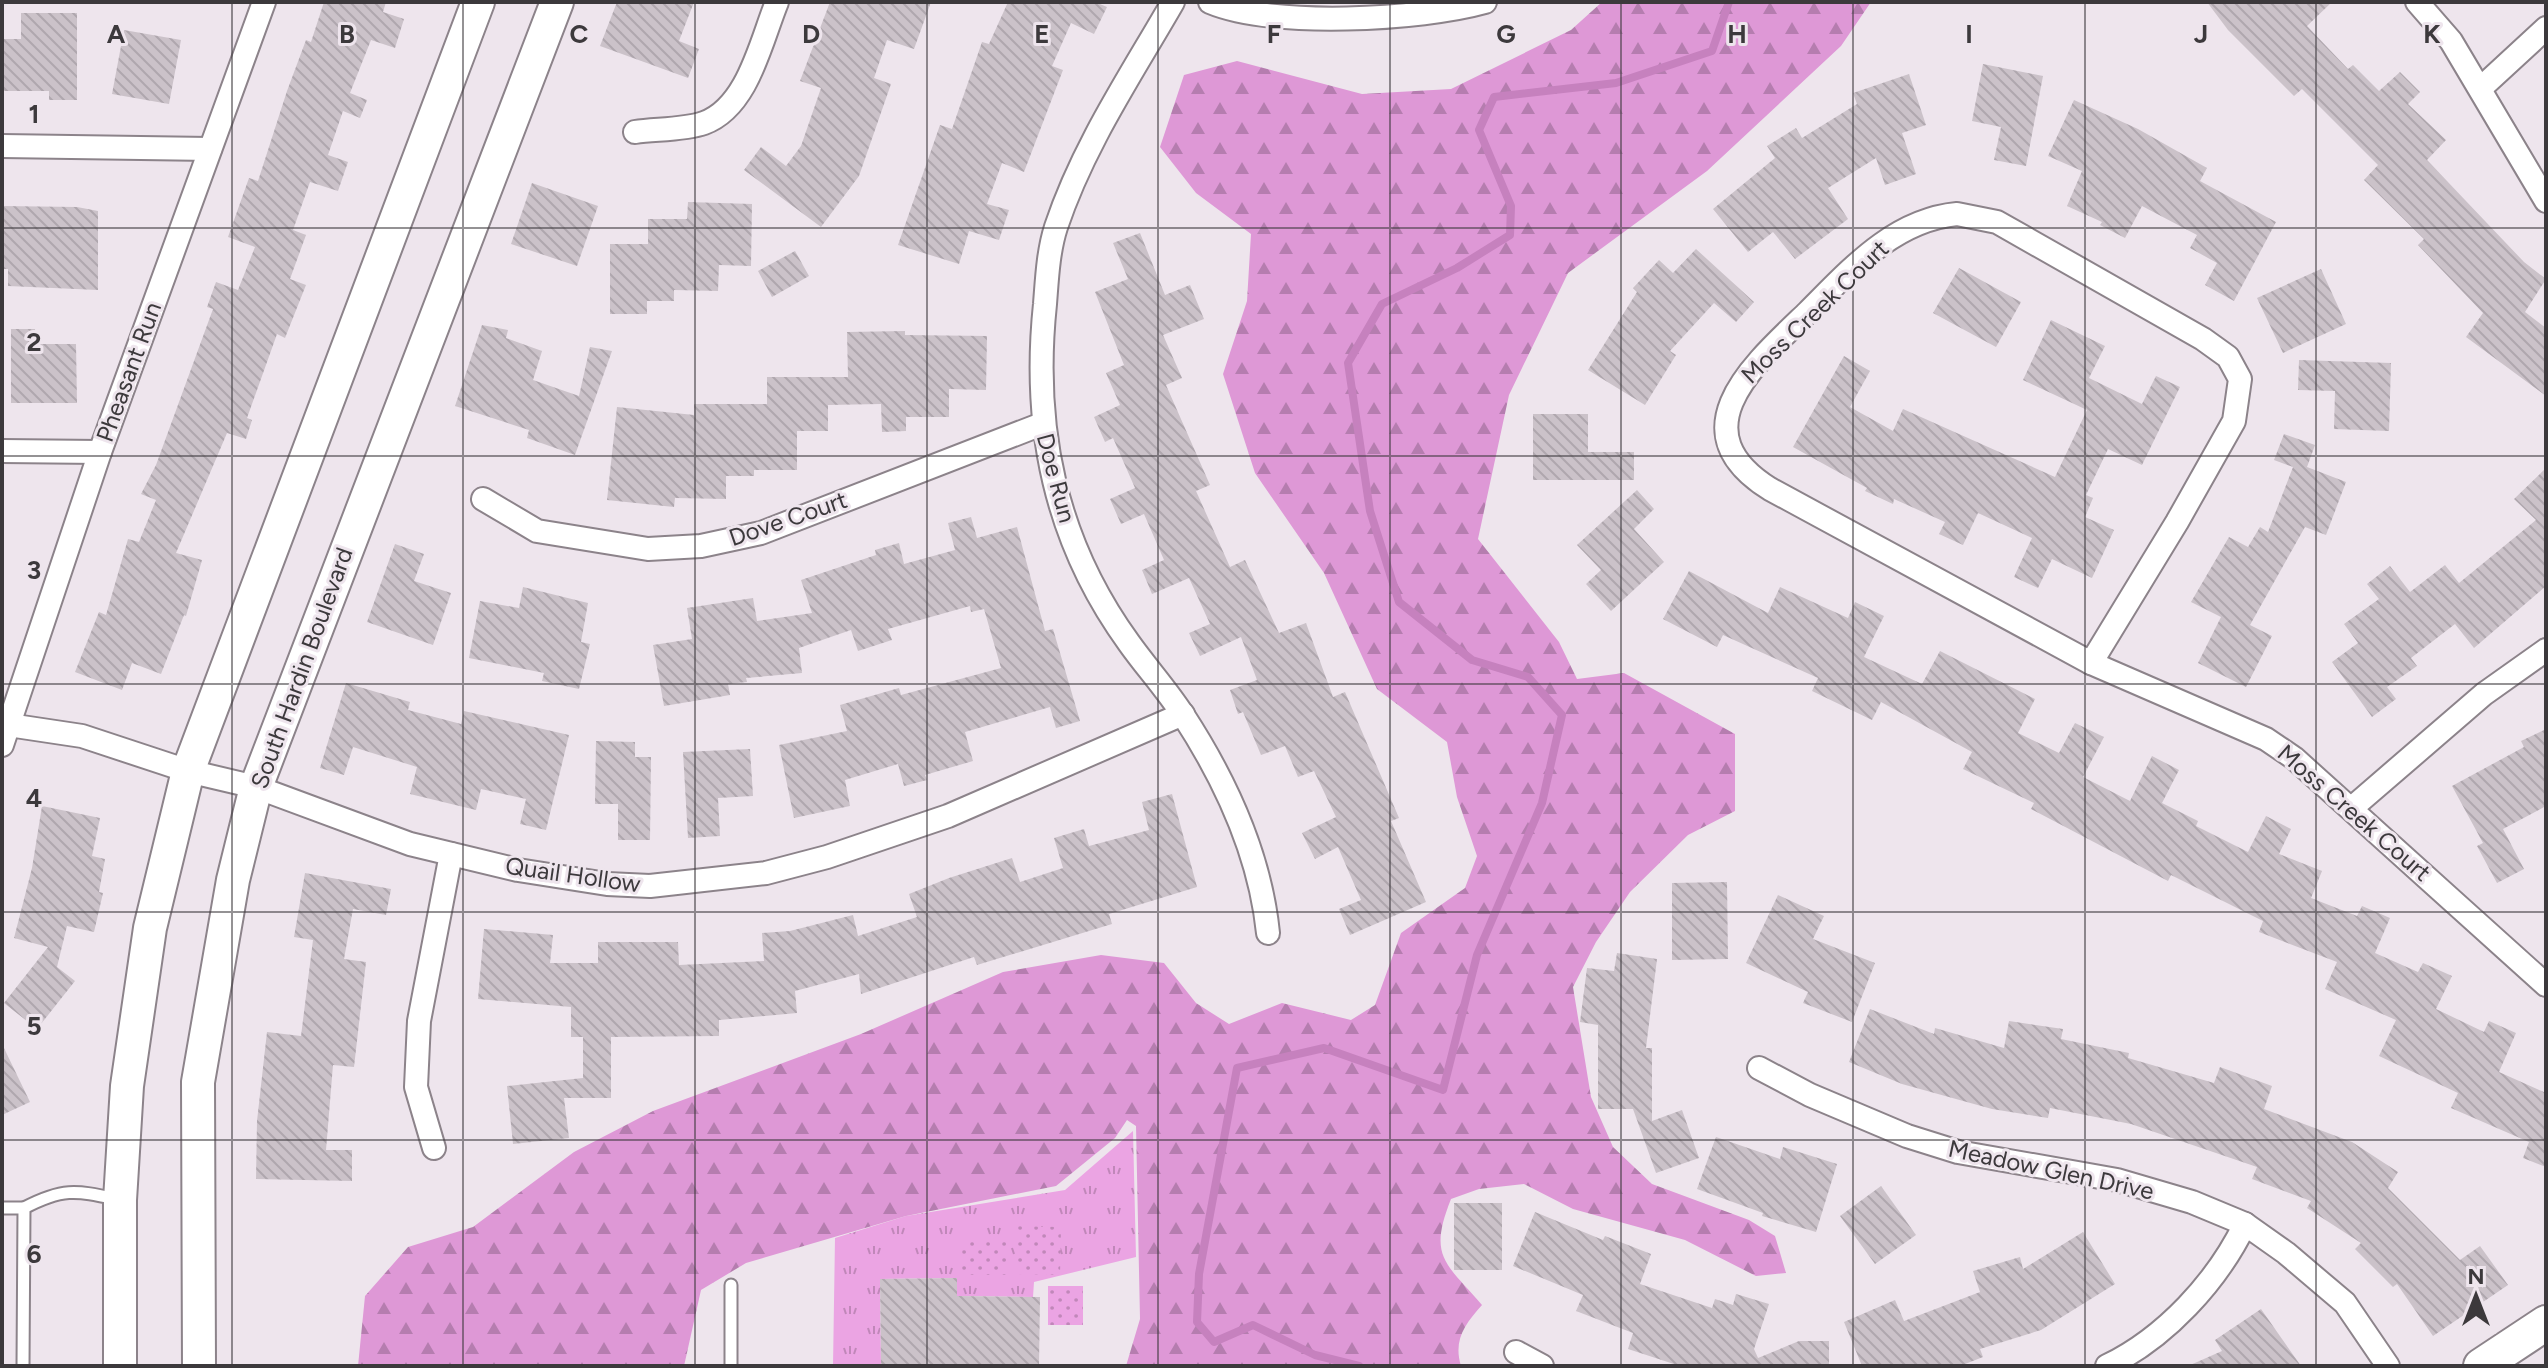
<svg xmlns="http://www.w3.org/2000/svg" width="2548" height="1368" font-family="Figtree,sans-serif">
<style>
.grass{fill:url(#grass-tufts)}
.forest{fill:url(#forest-firs)}
.park{fill:url(#park-dots)}
.lines{fill:none;stroke-linecap:round;stroke-linejoin:round}
.stream{stroke:#c681be;stroke-width:8}
.building{fill:url(#building-back-hatch)}
.service-casing{stroke:#8c838a;stroke-width:15}
.minor-casing{stroke:#8c838a;stroke-width:26}
.secondary-casing{stroke:#8c838a;stroke-width:36}
.primary-casing{stroke:#8c838a;stroke-width:38}
.service{stroke:#fff;stroke-width:11}
.minor{stroke:#fff;stroke-width:22}
.secondary{stroke:#fff;stroke-width:32}
.primary{stroke:#fff;stroke-width:34}
.grid{fill:none;stroke:#3c393c;stroke-width:2;stroke-opacity:0.55}
.labels{text-anchor:middle;stroke-width:6;stroke-linejoin:round;paint-order:stroke}
.street-label{font-size:24px;fill:#3c393c;stroke:#eee5ed}
.grid-label{font-size:26px;text-anchor:middle;font-weight:bold;fill:#3c393c;stroke:#eee5ed;stroke-width:6;stroke-linejoin:round;paint-order:stroke}
</style>
<defs>
<pattern id="grass-tufts" width="24" height="20" patternUnits="userSpaceOnUse" patternTransform="scale(2)"><rect width="24" height="20" fill="#eba4e3"/><path d="M3 7l-1-3M5 7V3M7 7l1-3M15 17l-1-3M17 17v-4M19 17l1-3" fill="none" stroke="#c087b9"/></pattern>
<pattern id="forest-firs" width="22" height="20" patternUnits="userSpaceOnUse" patternTransform="scale(2)"><rect width="22" height="20" fill="#de98d6"/><path d="M5 1l3.5 6h-7zM16 11l3.5 6h-7z" fill="#b57daf"/></pattern>
<pattern id="park-dots" width="8" height="8" patternUnits="userSpaceOnUse" patternTransform="scale(2)"><rect width="8" height="8" fill="#eba4e3"/><path d="M2 2h.1M6 6h.1" fill="none" stroke="#c087b9" stroke-width="1.8" stroke-linecap="round"/></pattern>
<pattern id="building-back-hatch" width="6" height="6" patternUnits="userSpaceOnUse" patternTransform="scale(2)"><rect width="6" height="6" fill="#cbc2c9"/><path d="M-1 5l2 2M0 0l6 6M5-1l2 2" fill="none" stroke="#afa7ae"/></pattern>
</defs>
<rect width="100%" height="100%" fill="#eee5ed"/>
<path class="grass" d="M1133 1131 1136 1257 1034 1282 1033 1297 957 1296 956 1278 880 1279 881 1366H833L835 1238 906 1216 1065 1190Z"/>
<path class="forest" d="M1602 2H1871L1841 46 1707 171 1568 273 1509 395 1478 539 1559 642 1577 679 1624 673 1735 734V811L1688 835 1630 892 1596 942 1573 987 1591 1097 1613 1147 1652 1184 1749 1220 1775 1236 1786 1273 1756 1276 1685 1240 1573 1209 1524 1184 1479 1189 1451 1199C1428 1257 1445 1262 1482 1305 1465 1324 1453 1340 1461 1366H1126L1140 1319 1136 1126 1127 1120 1115 1138 1056 1186 906 1216 746 1263 701 1290 684 1366H358L365 1296 408 1247 473 1227 574 1152 653 1111 861 1034 1003 972 1101 955 1164 963 1196 1003 1229 1024 1282 1003 1351 1020 1375 1005 1401 933 1465 888 1477 856 1457 797 1447 742 1377 689 1324 573 1255 473 1223 374 1247 301 1251 234 1196 193 1160 147 1184 75 1237 61 1362 94 1451 89 1571 30Z"/>
<g class="park">
<path d="M1015 1226 1061 1227 1060 1275 1015 1274Z"/>
<path d="M961 1238 1010 1239V1275H961Z"/>
<rect x="1048" y="1286" width="35" height="39"/>
</g>
<g class="lines">
<path class="stream" d="M1359 1366 1315 1355 1253 1325 1214 1342 1197 1322 1199 1274 1237 1068 1324 1048 1443 1090 1477 955 1542 803 1562 715 1528 677 1472 660 1399 602 1370 511 1348 363 1382 304 1457 268 1510 235 1511 206 1479 130 1494 97 1616 83 1712 51 1729 2"/>
</g>
<g class="building">
<path d="M324 2H386L383 12 404 19 395 48 371 40 350 93 367 100 360 118 343 111 328 155 348 162 338 191 310 182 293 230 306 235 290 279 306 285 285 338 277 334 247 418 252 420 246 439 227 433 176 553 202 560 186 616 184 615 161 674 132 663 122 690 75 672 99 612 106 615 128 539 139 542 156 500 141 494 156 465 213 309 207 307 216 282 238 290 255 247 228 237 249 178 258 181 287 91 306 40 311 42Z"/>
<path d="M617 2H694L679 41 699 49 688 78 600 46Z"/>
<path d="M830 2H931L914 49 887 40 874 78 891 84 859 176 821 227 744 170 761 147 786 166 801 146 821 88 800 81Z"/>
<path d="M1008 2H1095L1107 7 1094 34 1071 23 1052 66 1063 70 1024 172 1002 163 987 204 1009 210 999 240 969 231 959 264 898 245 940 125 952 129 982 42 989 44Z"/>
<path d="M2207 2H2332L2307 26 2348 69 2353 65 2379 91 2400 72 2420 92 2408 104 2446 140 2427 160 2524 262 2546 279 2525 312 2546 328V396L2466 337 2483 313 2418 245 2424 239 2364 180 2378 165 2302 89 2294 96 2228 30Z"/>
<path d="M21 13H77V100H49V91H2V39H21Z"/>
<path d="M124 30 181 40 169 104 112 94Z"/>
<path d="M1983 64 2043 76 2026 166 1994 160 2001 127 1972 121Z"/>
<path d="M1909 74 1926 125 1902 133 1916 174 1885 185 1876 158 1828 188 1848 219 1795 259 1773 232 1748 252 1713 209 1775 158 1767 146 1796 128 1802 138 1857 104 1853 93Z"/>
<path d="M2074 100 2138 129 2207 168 2200 181 2276 222 2234 301 2205 285 2217 263 2190 248 2197 235 2142 206 2125 238 2100 225 2102 222 2067 206 2082 171 2048 156Z"/>
<path d="M532 183 598 206 577 266 511 244Z"/>
<path d="M688 202 752 204 751 266 719 265 718 291 674 290V301H647V314H610V244H648V219H687Z"/>
<path d="M2 206 77 207 98 211V290L8 286V269H2Z"/>
<path d="M1140 233 1165 295 1190 285 1204 319 1163 335 1182 378 1166 385 1210 485 1196 491 1230 567 1245 560 1279 633 1306 623 1333 697 1345 692 1399 818 1391 821 1426 902 1350 935 1339 909 1361 900 1338 847 1315 859 1302 833 1336 817 1314 771 1298 777 1285 746 1261 755 1243 712 1238 714 1230 690 1257 680 1241 637 1200 656 1189 633 1210 624 1189 578 1152 594 1142 570 1164 560 1144 514 1121 524 1110 499 1135 488 1113 438 1105 442 1094 417 1120 405 1106 373 1124 365 1095 292 1128 279 1113 243Z"/>
<path d="M1696 249 1754 302 1736 322 1714 303 1670 351 1676 355 1645 405 1588 370 1637 292 1633 288 1659 260 1673 273Z"/>
<path d="M795 251 809 276 772 297 758 271Z"/>
<path d="M1959 268 2021 302 1996 347 1933 313Z"/>
<path d="M2321 269 2346 324 2283 353 2257 298Z"/>
<path d="M2051 320 2105 346 2089 378 2142 404 2156 376 2180 387 2142 465 2108 449 2086 495 2093 498 2085 517 2114 530 2092 578 2052 559 2038 588 2014 577 2032 538 1978 513 1963 545 1939 534 1945 522 1894 499 1893 504 1865 491 1867 488 1793 447 1844 356 1870 371 1850 407 1893 431 1903 409 2055 477 2087 410 2023 380Z"/>
<path d="M482 325 508 330 506 338 542 351 533 380 579 396 590 347 612 351 575 455 527 438 529 430 455 406Z"/>
<path d="M11 329H35L36 344H76L77 403H11Z"/>
<path d="M905 331V335L987 336 986 390 949 389V417H906V431L882 432 881 404 828 405V431H797V470H754V476H726V499L675 498 674 507 607 500 617 407 694 415V404H767V377H848L847 332Z"/>
<path d="M2299 360 2391 363 2389 431 2334 429 2335 391 2298 390Z"/>
<path d="M1533 414H1588V452H1634V480H1533Z"/>
<path d="M2284 434 2315 445 2307 467 2346 482 2326 535 2305 527 2250 625 2272 636 2246 687 2198 663 2221 617 2191 602 2229 537 2248 547 2260 527 2268 532 2293 467 2274 460Z"/>
<path d="M2546 468V586L2474 648 2455 624 2411 658 2417 666 2387 687 2396 699 2372 717 2332 662 2358 643 2344 624 2379 599 2367 584 2390 566 2410 592 2445 565 2459 583 2536 520 2514 499Z"/>
<path d="M1637 490 1654 509 1634 529 1664 562 1611 611 1586 584 1601 570 1577 545Z"/>
<path d="M971 517 977 538 1017 527 1045 631 1053 629 1080 721 1056 728 1050 707 965 732 973 761 925 775 927 780 904 786 898 764 845 780 850 806 794 818 779 745 847 731 840 705 899 688 901 695 1001 668 984 609 971 612 970 606 888 629 892 640 858 651 851 630 799 648 802 673 746 678 747 682 728 684 730 695 664 706 653 645 692 639 687 608 753 598 757 621 812 613 801 580 876 555 875 550 899 543 904 564 955 550 948 523Z"/>
<path d="M395 544 424 554 414 581 451 593 433 645 367 622Z"/>
<path d="M1689 571 1768 613 1780 587 1848 618 1855 602 1884 616 1864 657 1922 684 1940 651 2035 699 2018 733 2059 753 2075 723 2104 737 2083 777 2130 801 2152 756 2179 770 2162 803 2198 821 2196 826 2248 852 2266 816 2291 829 2279 854 2322 871 2311 898 2357 916 2362 906 2390 918 2375 953 2418 972 2423 963 2452 976 2436 1009 2484 1032 2489 1021 2516 1033 2499 1072 2546 1093V1167L2523 1158 2529 1142 2451 1108 2458 1093 2379 1056 2396 1020 2325 989 2337 962 2259 932 2263 921 2171 875 2168 881 2031 809 2034 803 1963 769 1972 752 1881 702 1872 720 1812 691 1818 678 1723 635 1717 647 1663 619Z"/>
<path d="M523 587 588 603 581 642 590 644 579 689 542 681 544 673 469 658 480 601 519 608Z"/>
<path d="M346 683 410 702 408 710 461 724 464 711 569 735 546 830 520 824 526 799 481 789 476 810 410 794 417 767 353 747 344 775 320 768Z"/>
<path d="M2546 729V806L2503 829 2524 869 2497 883 2477 846 2483 843 2452 786 2524 747 2521 741Z"/>
<path d="M596 741 635 742V757H651L650 840H618V804H595Z"/>
<path d="M750 749 753 796 718 798 720 836 688 838 683 752Z"/>
<path d="M1172 794 1197 887 1109 914 1112 924 977 965 974 957 861 994 859 974 795 991 797 1013 719 1020V1036L611 1037V1098H564L569 1138 513 1144 507 1086 583 1078V1037H571V1007L478 999 484 929 553 935 550 963H598V942H678L679 965 764 961 762 933 790 931 853 915 858 936 917 917 909 894 949 878 1012 858 1020 882 1063 868 1054 838 1084 829 1089 846 1149 830 1142 802Z"/>
<path d="M42 806 100 818 92 856 105 859 99 892 103 893 94 932 67 926 57 967 75 981 37 1029 4 1003 48 947 14 938 32 868Z"/>
<path d="M305 873 391 889 386 915 353 909 344 959 366 962 354 1067 333 1065 326 1150H352V1181L256 1179 257 1121 267 1032 301 1036 313 940 294 937Z"/>
<path d="M1727 882 1728 959 1672 960V883Z"/>
<path d="M1778 895 1824 916 1813 939 1875 963 1852 1022 1803 1003 1808 992 1746 963Z"/>
<path d="M1617 953 1657 959 1646 1048H1652V1121L1682 1110 1699 1158 1656 1173 1633 1109H1598V1025L1580 1022 1587 968 1614 971Z"/>
<path d="M1870 1009 1934 1034 1935 1028 2004 1048 2009 1021 2063 1029 2061 1039 2129 1053 2128 1058 2214 1083 2220 1067 2272 1086 2264 1109 2352 1142 2398 1172 2388 1188 2460 1260 2480 1246 2508 1285 2433 1336 2397 1284 2393 1287 2355 1249 2361 1243 2307 1208 2311 1201 2252 1179 2257 1167 2131 1124 2050 1108 2048 1118 1992 1109 1902 1084 1849 1062Z"/>
<path d="M2 1044 30 1102 2 1115Z"/>
<path d="M1716 1137 1780 1159 1783 1147 1837 1164 1816 1232 1762 1216 1763 1213 1697 1189Z"/>
<path d="M1881 1186 1916 1235 1875 1264 1840 1216Z"/>
<rect x="1454" y="1203" width="48" height="67"/>
<path d="M1535 1212 1603 1240 1605 1236 1651 1254 1640 1284 1712 1308 1715 1299 1733 1305 1736 1294 1769 1304 1754 1349 1758 1358 1799 1341H1829V1366H1680L1628 1349 1633 1333 1576 1311 1583 1295 1513 1266Z"/>
<path d="M2083 1232 2115 1284 2041 1330 1980 1349 1983 1357 1960 1366H1862L1844 1322 1895 1300 1904 1321 1980 1292 1973 1271 2020 1257 2023 1269Z"/>
<path d="M957 1278V1296L1040 1297 1039 1366H881L880 1279Z"/>
<path d="M2261 1309 2301 1366H2188L2222 1351 2215 1340Z"/>
</g>
<g class="lines">
<defs>
<g id="service">
<path d="M2 1208H24"/>
<path d="M731 1285V1366"/>
<path d="M23 1366 24 1208C62 1188 75 1190 116 1199"/>
</g>
<g id="minor">
<path d="M1173 2C1131 75 1083 146 1056 227 1048 252 1047 279 1045 304 1032 428 1055 541 1129 643 1146 667 1167 690 1183 715 1226 781 1260 854 1268 933"/>
<path d="M1210 2C1272 28 1421 20 1485 2"/>
<path d="M2417 2 2451 41 2546 201"/>
<path d="M2481 88 2546 28"/>
<path d="M635 132C656 129 684 130 704 123 748 107 761 41 777 2"/>
<path d="M2 146 210 149"/>
<path d="M1957 214 1997 222 2203 339 2228 357 2240 379 2234 421 2177 522 2091 663 1770 489C1676 430 1755 363 1808 312 1851 269 1894 220 1957 214Z"/>
<path d="M2 451 100 452"/>
<path d="M483 499 537 531 648 549 701 546 761 533 1042 424"/>
<path d="M2091 663 2266 739 2294 758 2546 985"/>
<path d="M2 724 82 736 188 771 256 787 410 844 518 870 607 884 650 886 766 873 827 857 948 816 1183 714"/>
<path d="M2 745 100 452 264 2"/>
<path d="M2353 807 2484 694 2546 650"/>
<path d="M1759 1068 1810 1095 1907 1136 1958 1152 2117 1180 2192 1202 2245 1224 2286 1253 2345 1303 2388 1366"/>
<path d="M434 1148 416 1087 419 1021 451 854"/>
<path d="M1516 1352 1542 1366"/>
<path d="M2107 1366C2165 1338 2217 1282 2245 1224"/>
</g>
<g id="secondary">
<path d="M120 1366V1200L127 1086 150 928 188 771 478 2"/>
<path d="M199 1366 198 1082 233 880 256 787 557 2"/>
</g>
<path id="primary" d="M2481 1366 2546 1323"/>
</defs>
<use href="#service" class="service-casing"/>
<use href="#minor" class="minor-casing"/>
<use href="#secondary" class="secondary-casing"/>
<use href="#primary" class="primary-casing"/>
<use href="#service" class="service"/>
<use href="#minor" class="minor"/>
<use href="#secondary" class="secondary"/>
<use href="#primary" class="primary"/>
</g>
<path class="grid" d="M232 2V1366M463 2V1366M695 2V1366M927 2V1366M1158 2V1366M1390 2V1366M1621 2V1366M1853 2V1366M2085 2V1366M2316 2V1366M2 228H2546M2 456H2546M2 684H2546M2 912H2546M2 1140H2546"/>
<g class="labels">
<g class="street-label">
<text transform="translate(1815 312) rotate(-44)" y="8">Moss Creek Court</text>
<text transform="translate(129 372) rotate(-70)" y="8">Pheasant Run</text>
<text transform="translate(1056 478) rotate(75)" y="8">Doe Run</text>
<text transform="translate(788 519) rotate(-19)" y="8">Dove Court</text>
<text transform="translate(302 668) rotate(-70)" y="8">South Hardin Boulevard</text>
<text transform="translate(2354 813) rotate(41)" y="8">Moss Creek Court</text>
<text transform="translate(573 875) rotate(8)" y="8">Quail Hollow</text>
<text transform="translate(2051 1170) rotate(12)" y="8">Meadow Glen Drive</text>
</g>
</g>
<g class="grid-label">
<text x="116" y="43">A</text>
<text x="347" y="43">B</text>
<text x="579" y="43">C</text>
<text x="811" y="43">D</text>
<text x="1042" y="43">E</text>
<text x="1274" y="43">F</text>
<text x="1506" y="43">G</text>
<text x="1737" y="43">H</text>
<text x="1969" y="43">I</text>
<text x="2201" y="43">J</text>
<text x="2432" y="43">K</text>
<text x="34" y="123">1</text>
<text x="34" y="351">2</text>
<text x="34" y="579">3</text>
<text x="34" y="807">4</text>
<text x="34" y="1035">5</text>
<text x="34" y="1263">6</text>
</g>
<rect width="2548" height="1368" fill="none" stroke="#3c393c" stroke-width="8"/>
<g transform="translate(2476 1296)" stroke="#eee5ed" stroke-width="6" paint-order="stroke">
<path d="M0-6L14 30L0 20L-14 30Z" fill="#3c393c"/>
<text y="-12" font-size="22" font-weight="bold" text-anchor="middle" fill="#3c393c">N</text>
</g>
</svg>
